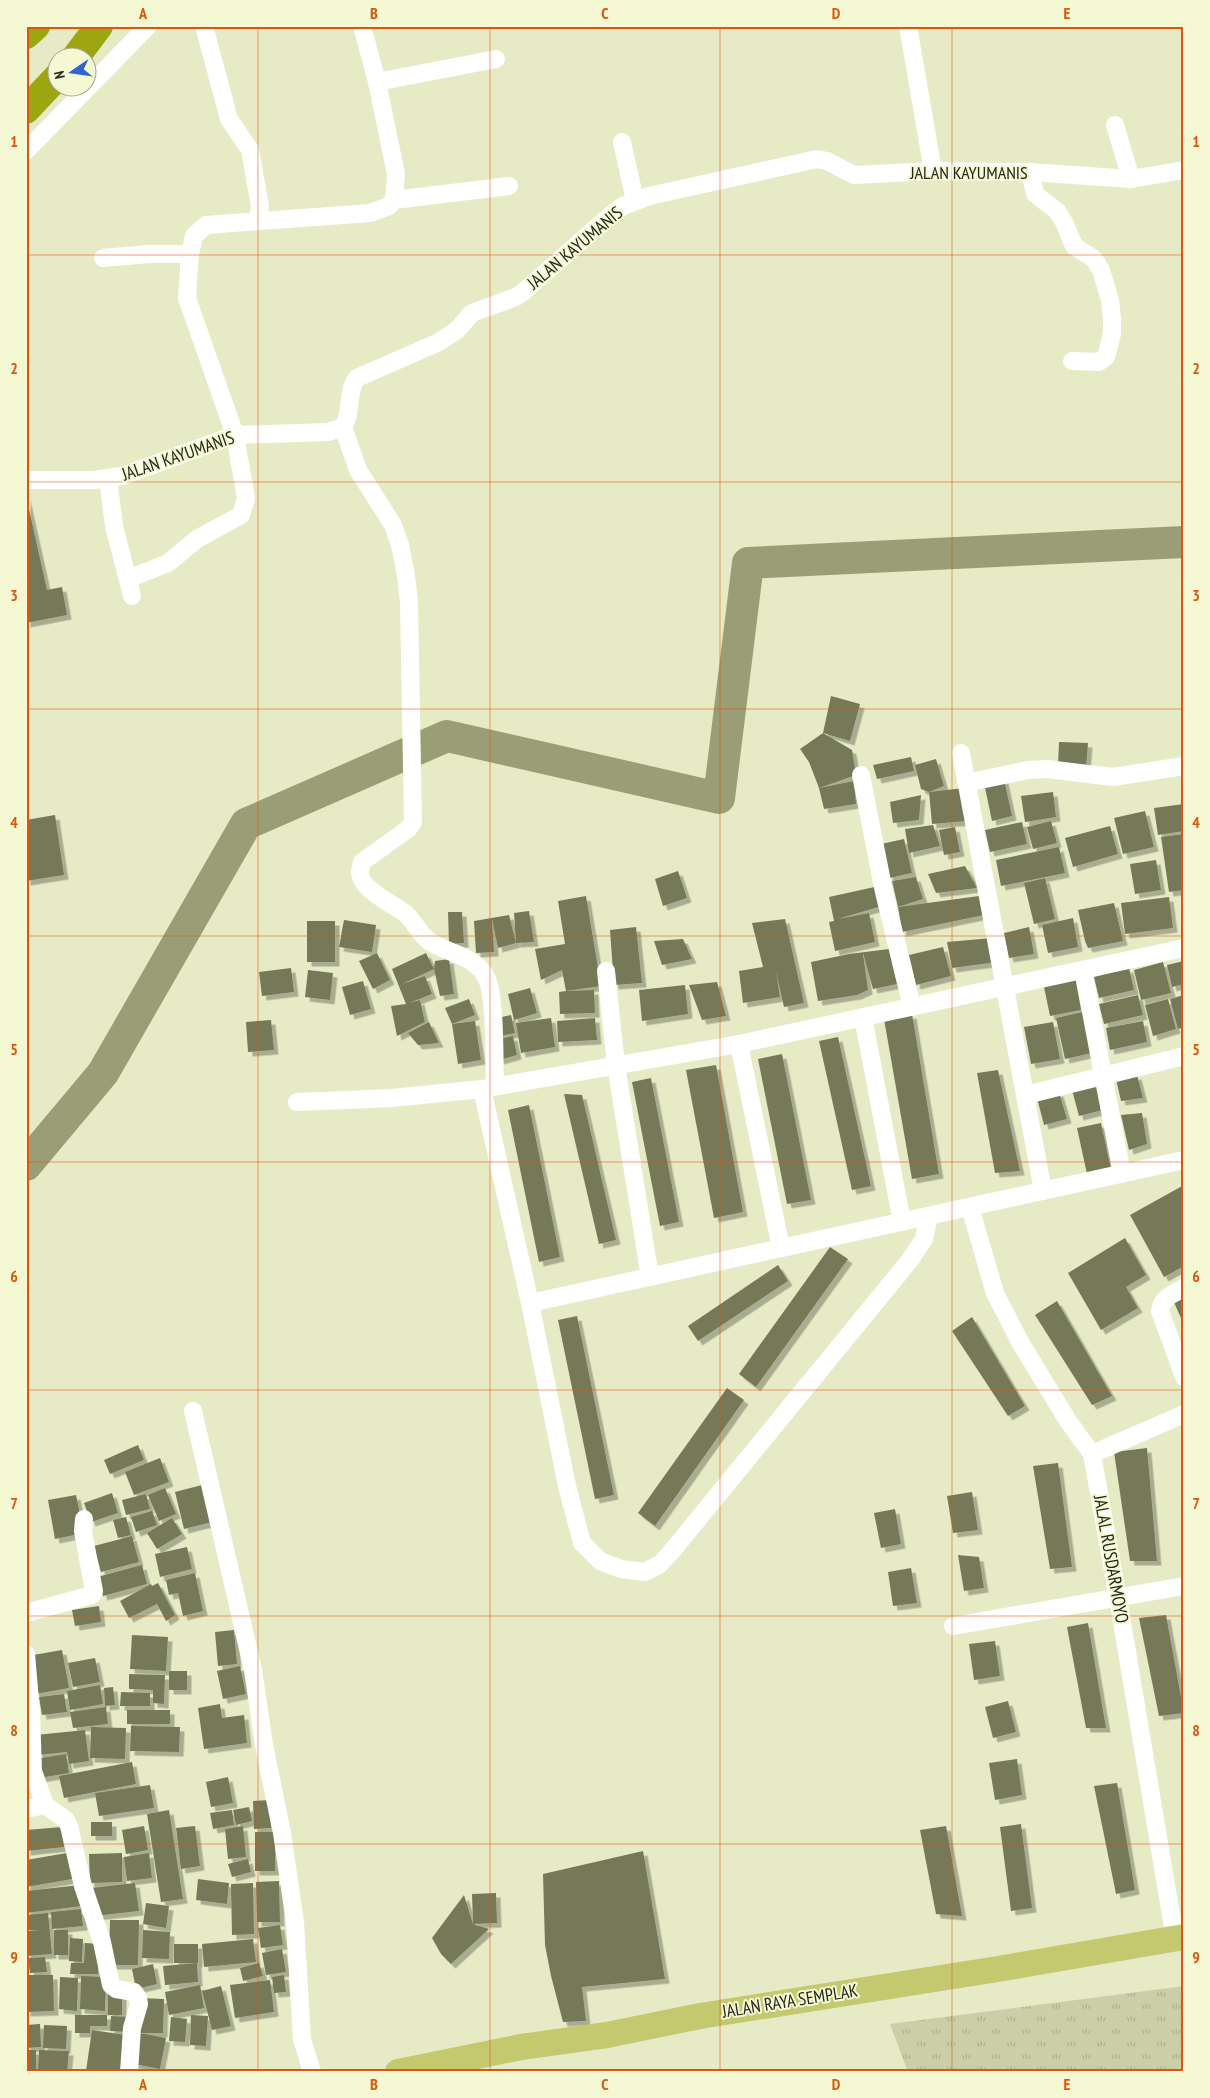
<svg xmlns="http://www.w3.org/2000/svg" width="1210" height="2098" font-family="'PT Sans Narrow',sans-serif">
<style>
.grass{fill:url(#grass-tufts)}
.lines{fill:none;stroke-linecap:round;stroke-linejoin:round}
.river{stroke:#999e74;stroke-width:32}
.building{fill:#757958;filter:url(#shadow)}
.minor{stroke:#fff;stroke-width:18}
.primary{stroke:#c4c970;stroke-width:26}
.motorway{stroke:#9da511;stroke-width:28}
.grid{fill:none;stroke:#de560d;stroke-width:1;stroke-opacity:0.55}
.labels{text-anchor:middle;stroke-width:4;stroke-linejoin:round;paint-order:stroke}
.street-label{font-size:18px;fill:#26271a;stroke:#f4f9d3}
.neatline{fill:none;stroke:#de560d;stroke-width:2}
.grid-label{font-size:16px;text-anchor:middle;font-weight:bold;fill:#de560d}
</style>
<defs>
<pattern id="grass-tufts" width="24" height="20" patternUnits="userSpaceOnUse" patternTransform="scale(1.25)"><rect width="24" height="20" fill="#cacfa7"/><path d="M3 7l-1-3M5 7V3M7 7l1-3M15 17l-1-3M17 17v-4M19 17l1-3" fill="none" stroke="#adb28f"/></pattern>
<filter id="shadow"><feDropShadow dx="4.5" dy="4.5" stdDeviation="0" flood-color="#0004"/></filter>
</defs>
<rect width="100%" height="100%" fill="#e6ebc6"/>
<path class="grass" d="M1184 1986V2072H908L890 2024Z"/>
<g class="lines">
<path class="river" d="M26 1165 103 1073 246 824 447 736 719 798 748 563 1184 542"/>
</g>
<g class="building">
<path d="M26 496 47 590 62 587 67 615 26 623Z"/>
<path d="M831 696 860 704 850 741 823 733Z"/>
<path d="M823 733 852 750 856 775 819 788 854 781 856 804 824 809 819 788 809 762 800 749Z"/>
<path d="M1059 742 1088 743 1086 769 1058 767Z"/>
<path d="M911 757 914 771 877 779 873 765Z"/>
<path d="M936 759 944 786 929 792 921 789 915 765Z"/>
<path d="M1004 779 1012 816 992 821 984 783Z"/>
<path d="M964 788 967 821 932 824 929 792Z"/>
<path d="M1053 792 1056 817 1025 822 1021 796Z"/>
<path d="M921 795 919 820 893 823 890 802Z"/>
<path d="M1184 804V831L1158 835 1154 808Z"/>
<path d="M1145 811 1154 847 1123 854 1114 818Z"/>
<path d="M55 815 64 875 26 881V820Z"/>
<path d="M1051 821 1057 843 1033 849 1027 827Z"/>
<path d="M1022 822 1027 844 990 852 985 830Z"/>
<path d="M933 825 940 846 909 853 905 829Z"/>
<path d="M1110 826 1118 854 1073 867 1065 838Z"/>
<path d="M955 827 960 852 944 855 939 830Z"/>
<path d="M1184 834V890L1169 892 1161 837Z"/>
<path d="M904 839 912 873 889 878 881 844Z"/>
<path d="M1059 847 1065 873 1001 886 996 860Z"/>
<path d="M1156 860 1161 890 1135 894 1130 864Z"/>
<path d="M965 866 977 888 936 893 928 874Z"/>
<path d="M678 871 687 898 663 906 655 879Z"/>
<path d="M916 877 923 899 898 907 892 881Z"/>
<path d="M1045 878 1055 919 1034 924 1024 883Z"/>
<path d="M879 886 885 905 838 919 869 913 875 942 835 951 829 922 834 921 829 897Z"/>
<path d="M586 896 601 986 566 991 594 990 595 1013 560 1014 559 992 566 991 562 970 541 980 535 949 565 944 558 901Z"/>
<path d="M979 896 984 915 902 932 898 907Z"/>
<path d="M1169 897 1173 928 1125 934 1121 903Z"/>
<path d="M1114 903 1123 941 1088 948 1085 941 1078 910Z"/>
<path d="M529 911 534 942 516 943 514 913Z"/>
<path d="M448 912H462L464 943 449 944Z"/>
<path d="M509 915 516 943 498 948 492 919 494 952 476 953 474 921Z"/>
<path d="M1073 918 1078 947 1048 953 1042 925Z"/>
<path d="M785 919 804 1003 784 1007 776 972 780 997 743 1003 739 971 763 967 752 923Z"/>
<path d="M344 920 376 925 372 952 339 947Z"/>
<rect x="307" y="921" width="28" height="41"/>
<path d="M636 927 642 983 614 985 610 930Z"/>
<path d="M1029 927 1034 954 1009 958 1004 933Z"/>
<path d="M992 938 997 962 952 968 947 942Z"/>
<path d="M683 939 692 959 662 965 654 941Z"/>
<path d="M943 947 951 976 916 985 909 955Z"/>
<path d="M889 949 897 984 873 989 863 953 868 990 857 995 818 1001 811 962 849 954Z"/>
<path d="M377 953 390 980 373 989 359 961Z"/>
<path d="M426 953 434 969 402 984 425 976 432 994 409 1003 420 1000 425 1022 397 1036 391 1006 406 1004 392 969Z"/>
<path d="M449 959 454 994 440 996 434 969 435 961Z"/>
<path d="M1184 961V984L1172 987 1167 965Z"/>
<path d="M1163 962 1171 993 1141 1000 1134 970Z"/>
<path d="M291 968 294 992 262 996 259 972Z"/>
<path d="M1129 968 1134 990 1099 998 1094 977Z"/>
<path d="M308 970 333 973 330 1000 305 997Z"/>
<path d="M1075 976 1081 1010 1050 1016 1043 982Z"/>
<path d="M363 981 371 1009 350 1015 342 987Z"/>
<path d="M717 982 726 1016 702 1020 689 985Z"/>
<path d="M685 985 688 1014 642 1021 639 990Z"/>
<path d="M530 988 537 1013 514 1020 508 994Z"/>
<path d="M1138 995 1143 1015 1104 1024 1099 1004Z"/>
<path d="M1184 995V1027L1178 1029 1170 999Z"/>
<path d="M469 999 475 1015 452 1024 475 1021 481 1060 458 1064 452 1024 445 1008Z"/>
<path d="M1168 999 1176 1029 1153 1036 1145 1005Z"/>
<path d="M1087 1011 1096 1052 1065 1059 1056 1018Z"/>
<path d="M912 1014 939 1174 912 1179 884 1019Z"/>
<path d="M511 1015 515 1033 496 1037 492 1019Z"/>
<path d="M551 1018 555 1047 521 1053 516 1023Z"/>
<path d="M595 1018 597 1040 558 1042 557 1021Z"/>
<path d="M271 1020 274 1050 248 1052 246 1022Z"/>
<path d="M1143 1021 1147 1042 1110 1050 1106 1028Z"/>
<path d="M429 1022 439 1043 418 1045 408 1033Z"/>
<path d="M1053 1022 1060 1059 1031 1064 1024 1027Z"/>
<path d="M513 1036 517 1055 499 1060 494 1040Z"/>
<path d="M838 1037 871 1186 852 1190 819 1041Z"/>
<path d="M782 1054 811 1200 787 1204 758 1059Z"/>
<path d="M716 1065 743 1212 714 1218 686 1070Z"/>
<path d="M998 1070 1020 1171 995 1173 977 1073Z"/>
<path d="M1137 1075 1143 1098 1121 1101 1116 1079Z"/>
<path d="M651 1078 679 1222 660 1226 632 1082Z"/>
<path d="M1096 1083 1103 1110 1079 1116 1072 1090Z"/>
<path d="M1059 1092 1067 1119 1044 1125 1037 1098Z"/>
<path d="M564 1094 582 1095 616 1240 599 1244Z"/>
<path d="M529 1105 560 1257 539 1262 508 1110Z"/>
<path d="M1142 1113 1147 1144 1129 1150 1121 1115Z"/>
<path d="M1101 1123 1111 1169 1087 1174 1077 1128Z"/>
<path d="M1184 1185V1266L1164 1277 1130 1215Z"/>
<path d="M1125 1238 1146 1275 1126 1287 1138 1308 1101 1330 1068 1273Z"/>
<path d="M830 1247 848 1259 756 1387 739 1374Z"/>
<path d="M778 1265 788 1281 698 1341 688 1326Z"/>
<path d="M1184 1296V1325L1173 1300Z"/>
<path d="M1057 1301 1112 1396 1092 1405 1035 1315Z"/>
<path d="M577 1316 614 1495 595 1499 558 1320Z"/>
<path d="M972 1317 1025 1406 1008 1416 952 1331Z"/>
<path d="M727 1388 744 1400 655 1526 638 1513Z"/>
<path d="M138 1445 144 1460 110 1474 104 1460Z"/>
<path d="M1147 1448 1157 1561H1130L1114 1452Z"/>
<path d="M160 1458 169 1482 134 1495 125 1472Z"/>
<path d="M1058 1463 1072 1567 1050 1569 1033 1466Z"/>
<path d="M202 1485 212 1522 184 1529 175 1492Z"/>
<path d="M165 1488 176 1514 159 1521 148 1495Z"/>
<path d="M972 1492 978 1530 953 1533 947 1496Z"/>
<path d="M112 1493 118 1513 91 1522 84 1503Z"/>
<path d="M146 1494 150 1509 126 1515 122 1500Z"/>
<path d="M76 1495 84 1533 55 1539 48 1500Z"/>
<path d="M895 1509 901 1544 881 1548 874 1513Z"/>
<path d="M152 1511 157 1525 136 1532 131 1517Z"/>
<path d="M126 1517 131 1535 118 1538 113 1520Z"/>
<path d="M172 1518 182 1534 157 1549 147 1533Z"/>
<path d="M132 1536 139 1562 101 1572 94 1546Z"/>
<path d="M187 1547 192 1569 160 1577 155 1554Z"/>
<path d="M958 1555 979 1557 984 1588 964 1591Z"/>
<path d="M142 1565 147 1584 103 1596 97 1577Z"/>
<path d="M911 1568 917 1603 893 1606 888 1572Z"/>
<path d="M195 1573 203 1611 183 1616 178 1593 169 1595 166 1580Z"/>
<path d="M158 1583 175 1615 166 1621 157 1604 129 1618 120 1601 151 1584 152 1586Z"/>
<path d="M99 1606 101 1622 75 1626 72 1610Z"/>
<path d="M1166 1615 1184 1713 1159 1716 1139 1618Z"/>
<path d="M1088 1623 1106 1728H1086L1067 1627Z"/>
<path d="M234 1630 237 1664 218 1666 215 1632Z"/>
<path d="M132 1635 168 1637 166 1671 130 1669Z"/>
<path d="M995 1641 1000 1676 974 1680 969 1644Z"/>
<path d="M62 1650 69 1688 35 1694 28 1656Z"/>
<path d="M95 1658 100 1682 73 1687 68 1663Z"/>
<path d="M240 1666 246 1694 223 1699 217 1671Z"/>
<rect x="169" y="1671" width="18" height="19"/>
<path d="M129 1674 165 1675 164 1704 153 1703V1690L129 1689Z"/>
<path d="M100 1685 103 1704 70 1710 67 1691Z"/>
<path d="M113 1687 115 1705 105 1706 104 1688Z"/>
<path d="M121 1692 150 1693V1706H120Z"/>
<path d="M64 1694 67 1712 42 1715 39 1697Z"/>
<path d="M1008 1701 1016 1732 993 1738 985 1707Z"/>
<path d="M220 1704 222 1718 244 1715 247 1743 204 1749 198 1708Z"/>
<path d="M106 1707 108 1724 73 1728 70 1712Z"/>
<rect x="127" y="1710" width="43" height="14"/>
<path d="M131 1726 180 1727 179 1752 130 1751Z"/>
<path d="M91 1727 126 1728 125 1759 90 1758Z"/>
<path d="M85 1730 89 1761 69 1764 67 1752 38 1755 36 1735Z"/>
<path d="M66 1754 69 1773 39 1778 35 1759Z"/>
<path d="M1017 1759 1022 1795 995 1800 989 1763Z"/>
<path d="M132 1762 136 1784 64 1798 59 1776Z"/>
<path d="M228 1777 233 1803 211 1807 206 1782Z"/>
<path d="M1117 1783 1135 1890 1116 1894 1094 1786Z"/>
<path d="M150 1785 154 1808 99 1816 95 1793Z"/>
<path d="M270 1800 271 1828 254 1829 253 1801Z"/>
<path d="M249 1807 252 1821 236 1825 233 1810Z"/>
<path d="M169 1810 183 1899 161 1902 147 1814Z"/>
<path d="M232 1810 234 1825 213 1829 210 1813Z"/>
<rect x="91" y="1822" width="21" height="14"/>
<path d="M1021 1824 1032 1908 1011 1911 1000 1827Z"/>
<path d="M144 1826 148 1850 126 1854 122 1830Z"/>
<path d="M195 1826 200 1866 181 1869 176 1828Z"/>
<path d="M243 1826 246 1857 228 1859 225 1829Z"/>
<path d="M946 1826 962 1916 936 1914 920 1830Z"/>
<path d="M62 1827 64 1847 26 1851V1830Z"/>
<rect x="255" y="1832" width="20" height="39"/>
<path d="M643 1851 665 1979 582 1987 586 2021 563 2022 551 1976 545 1945 543 1874Z"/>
<path d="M73 1852 78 1878 26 1887V1860Z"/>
<path d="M122 1853V1882L90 1883 89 1854Z"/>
<path d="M149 1853 152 1878 127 1881 124 1857Z"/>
<path d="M248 1859 251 1872 232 1877 228 1864Z"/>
<path d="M198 1879 229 1883 227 1904 196 1900Z"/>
<path d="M279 1881 280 1922H257L256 1882Z"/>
<path d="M135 1883 139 1911 94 1916 91 1888Z"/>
<path d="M253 1883 254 1934 232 1935 231 1884Z"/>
<path d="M80 1885 82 1906 26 1913V1891Z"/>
<path d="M496 1893 497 1923 473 1924 489 1929 451 1964 441 1954 432 1938 464 1895 473 1924 472 1894Z"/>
<path d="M146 1903 169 1906 166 1928 143 1924Z"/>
<path d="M81 1909 83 1926 52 1929 51 1912Z"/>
<path d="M48 1913 52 1954 26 1956V1931L41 1930H26V1915Z"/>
<path d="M110 1920H139L138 1965H109Z"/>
<path d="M280 1925 283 1945 261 1948 258 1928Z"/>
<rect x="54" y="1930" width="14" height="25"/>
<path d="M143 1930 170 1932 169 1959 142 1958Z"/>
<path d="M70 1938 83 1939 82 1962 69 1961Z"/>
<path d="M253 1939 256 1962 204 1967 202 1944Z"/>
<path d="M85 1943 99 1944 98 1974H70L71 1963H84Z"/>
<rect x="174" y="1944" width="24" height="19"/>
<path d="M282 1949 286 1972 266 1975 262 1953Z"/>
<path d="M45 1957 47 1972 30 1973 28 1958Z"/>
<path d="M197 1963 198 1982 165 1985 163 1966Z"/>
<path d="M259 1963 263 1976 243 1981 240 1968Z"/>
<path d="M153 1964 157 1984 136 1989 132 1969Z"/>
<path d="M26 1975H53L54 2011 26 2012Z"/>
<path d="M284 1975 286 1992 274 1993 272 1977Z"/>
<path d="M81 1976 106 1977 105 2011 80 2009Z"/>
<path d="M60 1977 78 1978 77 2011 59 2009Z"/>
<path d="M270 1980 274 2012 235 2018 230 1985Z"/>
<path d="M200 1985 204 2008 169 2015 165 1992Z"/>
<path d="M221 1986 231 2026 212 2030 202 1991Z"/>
<rect x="108" y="1991" width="14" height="24"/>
<path d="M140 1998 164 1999 163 2033H139Z"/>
<path d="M75 2015H107V2026H90V2033H75Z"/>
<path d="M191 2015 208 2016 206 2046 190 2045Z"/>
<path d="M111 2016 129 2017 128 2032 110 2031Z"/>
<path d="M171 2017 187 2019 185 2042 169 2041Z"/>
<path d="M40 2024 41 2047 26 2048V2025Z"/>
<path d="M44 2025 67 2026 66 2049 43 2048Z"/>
<path d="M92 2030 126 2035 120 2072 86 2071Z"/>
<path d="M135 2032 166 2038 160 2069 129 2063Z"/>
<rect x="26" y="2050" width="10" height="22"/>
<path d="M39 2050 69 2051 67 2072H38Z"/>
</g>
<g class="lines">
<g class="minor">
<path d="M204 26 229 119 250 150 260 206 258 221"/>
<path d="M908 26 933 171"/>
<path d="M377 82 496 59"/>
<path d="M1115 125 1131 179"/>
<path d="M622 142 635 200"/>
<path d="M26 151 148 26"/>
<path d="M1030 172 1035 194 1057 211 1064 222 1074 246 1094 259 1101 270 1110 300 1112 319V334L1106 357 1099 362 1072 361"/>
<path d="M394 200 509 186"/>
<path d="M103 258 149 254H190"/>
<path d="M343 427 358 470 393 525 400 545 406 576 409 603 413 822 408 829 362 862C361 865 360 870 360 873 361 891 395 904 407 915 416 924 421 937 432 943 449 953 476 957 486 977 496 996 494 1062 495 1086"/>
<path d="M108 479 114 526 132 596"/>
<path d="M26 480H94L122 476 235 435 328 432 343 427C353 412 346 392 357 378L439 342 457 330 472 313 516 297 523 292 612 214 623 206 649 196 817 159 827 161 854 175 933 171 1030 172 1131 179 1184 170"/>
<path d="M127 577 138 575 168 563 197 539 241 515 246 498 235 435 187 298 190 254 194 236 206 225 370 213 389 206 394 200 396 174 377 82 362 26"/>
<path d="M961 753 1043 1191"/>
<path d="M861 775 884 892 912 1007"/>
<path d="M966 783 1028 770 1047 769 1113 777 1184 766"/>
<path d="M1083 970 1122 1174"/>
<path d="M606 971 616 1065 650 1277"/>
<path d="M863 1017 902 1222"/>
<path d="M739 1044 781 1248"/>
<path d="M482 1089 530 1303 567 1486 582 1543 600 1561 621 1569 645 1572 660 1564 672 1551 910 1260 924 1239 929 1216"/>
<path d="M1026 1095 1184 1056"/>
<path d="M297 1102 392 1098 482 1089 739 1044 1184 948"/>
<path d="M970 1207 995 1293 1020 1342 1068 1421 1092 1454 1120 1610 1175 1939"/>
<path d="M1184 1288C1173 1294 1161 1298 1160 1311L1184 1377"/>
<path d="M530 1303 1184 1160"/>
<path d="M193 1411 253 1670 264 1745 282 1833 295 1922 302 2039 312 2072"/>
<path d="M1092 1454 1184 1414"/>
<path d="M26 1613 92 1595 94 1591 83 1531 84 1519"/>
<path d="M953 1626 1184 1586"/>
<path d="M26 1654 31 1712 33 1771 45 1805 66 1820 69 1826 83 1886 102 1942 111 1985 116 1989 134 1992 138 1998 139 2004 132 2028 129 2072"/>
<path d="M26 1809 45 1805"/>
</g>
<path class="primary" d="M398 2072 521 2047 607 2035 700 2016 998 1969 1184 1937"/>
<g class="motorway">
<path d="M26 35 36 26"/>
<path d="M75 58 99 26"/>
<path d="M26 110 58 76"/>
</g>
</g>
<path class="grid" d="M258 26V2072M490 26V2072M720 26V2072M952 26V2072M26 255H1184M26 482H1184M26 709H1184M26 936H1184M26 1162H1184M26 1390H1184M26 1616H1184M26 1844H1184"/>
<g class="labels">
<g class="street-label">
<text x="969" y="179">JALAN KAYUMANIS</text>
<text transform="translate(575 248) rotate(-40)" y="6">JALAN KAYUMANIS</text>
<text transform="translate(178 456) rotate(-19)" y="6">JALAN KAYUMANIS</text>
<text transform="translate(1111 1559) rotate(80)" y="6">JALAL RUSDARMOYO</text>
<text transform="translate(790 2001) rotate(-9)" y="6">JALAN RAYA SEMPLAK</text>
</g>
</g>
<rect width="1210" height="2098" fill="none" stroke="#f4f9d3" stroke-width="55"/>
<g transform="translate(72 72) rotate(257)"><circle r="24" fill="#f4f9d3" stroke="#a2a589"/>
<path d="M0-4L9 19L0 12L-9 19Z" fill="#3263d2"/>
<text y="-8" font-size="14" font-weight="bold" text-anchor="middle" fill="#26271a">N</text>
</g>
<rect x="28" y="28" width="1154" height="2042" class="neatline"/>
<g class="grid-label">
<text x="143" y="19">A</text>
<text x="374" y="19">B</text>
<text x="605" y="19">C</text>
<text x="836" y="19">D</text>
<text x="1067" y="19">E</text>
<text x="14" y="147">1</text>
<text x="1196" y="147">1</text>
<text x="14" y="374">2</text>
<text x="1196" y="374">2</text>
<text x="14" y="601">3</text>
<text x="1196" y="601">3</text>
<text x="14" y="828">4</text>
<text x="1196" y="828">4</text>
<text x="14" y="1055">5</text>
<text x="1196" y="1055">5</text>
<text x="14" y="1282">6</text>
<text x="1196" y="1282">6</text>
<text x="14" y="1509">7</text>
<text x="1196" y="1509">7</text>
<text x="14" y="1736">8</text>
<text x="1196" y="1736">8</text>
<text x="14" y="1963">9</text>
<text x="1196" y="1963">9</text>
<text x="143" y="2090">A</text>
<text x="374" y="2090">B</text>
<text x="605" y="2090">C</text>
<text x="836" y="2090">D</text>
<text x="1067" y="2090">E</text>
</g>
</svg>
